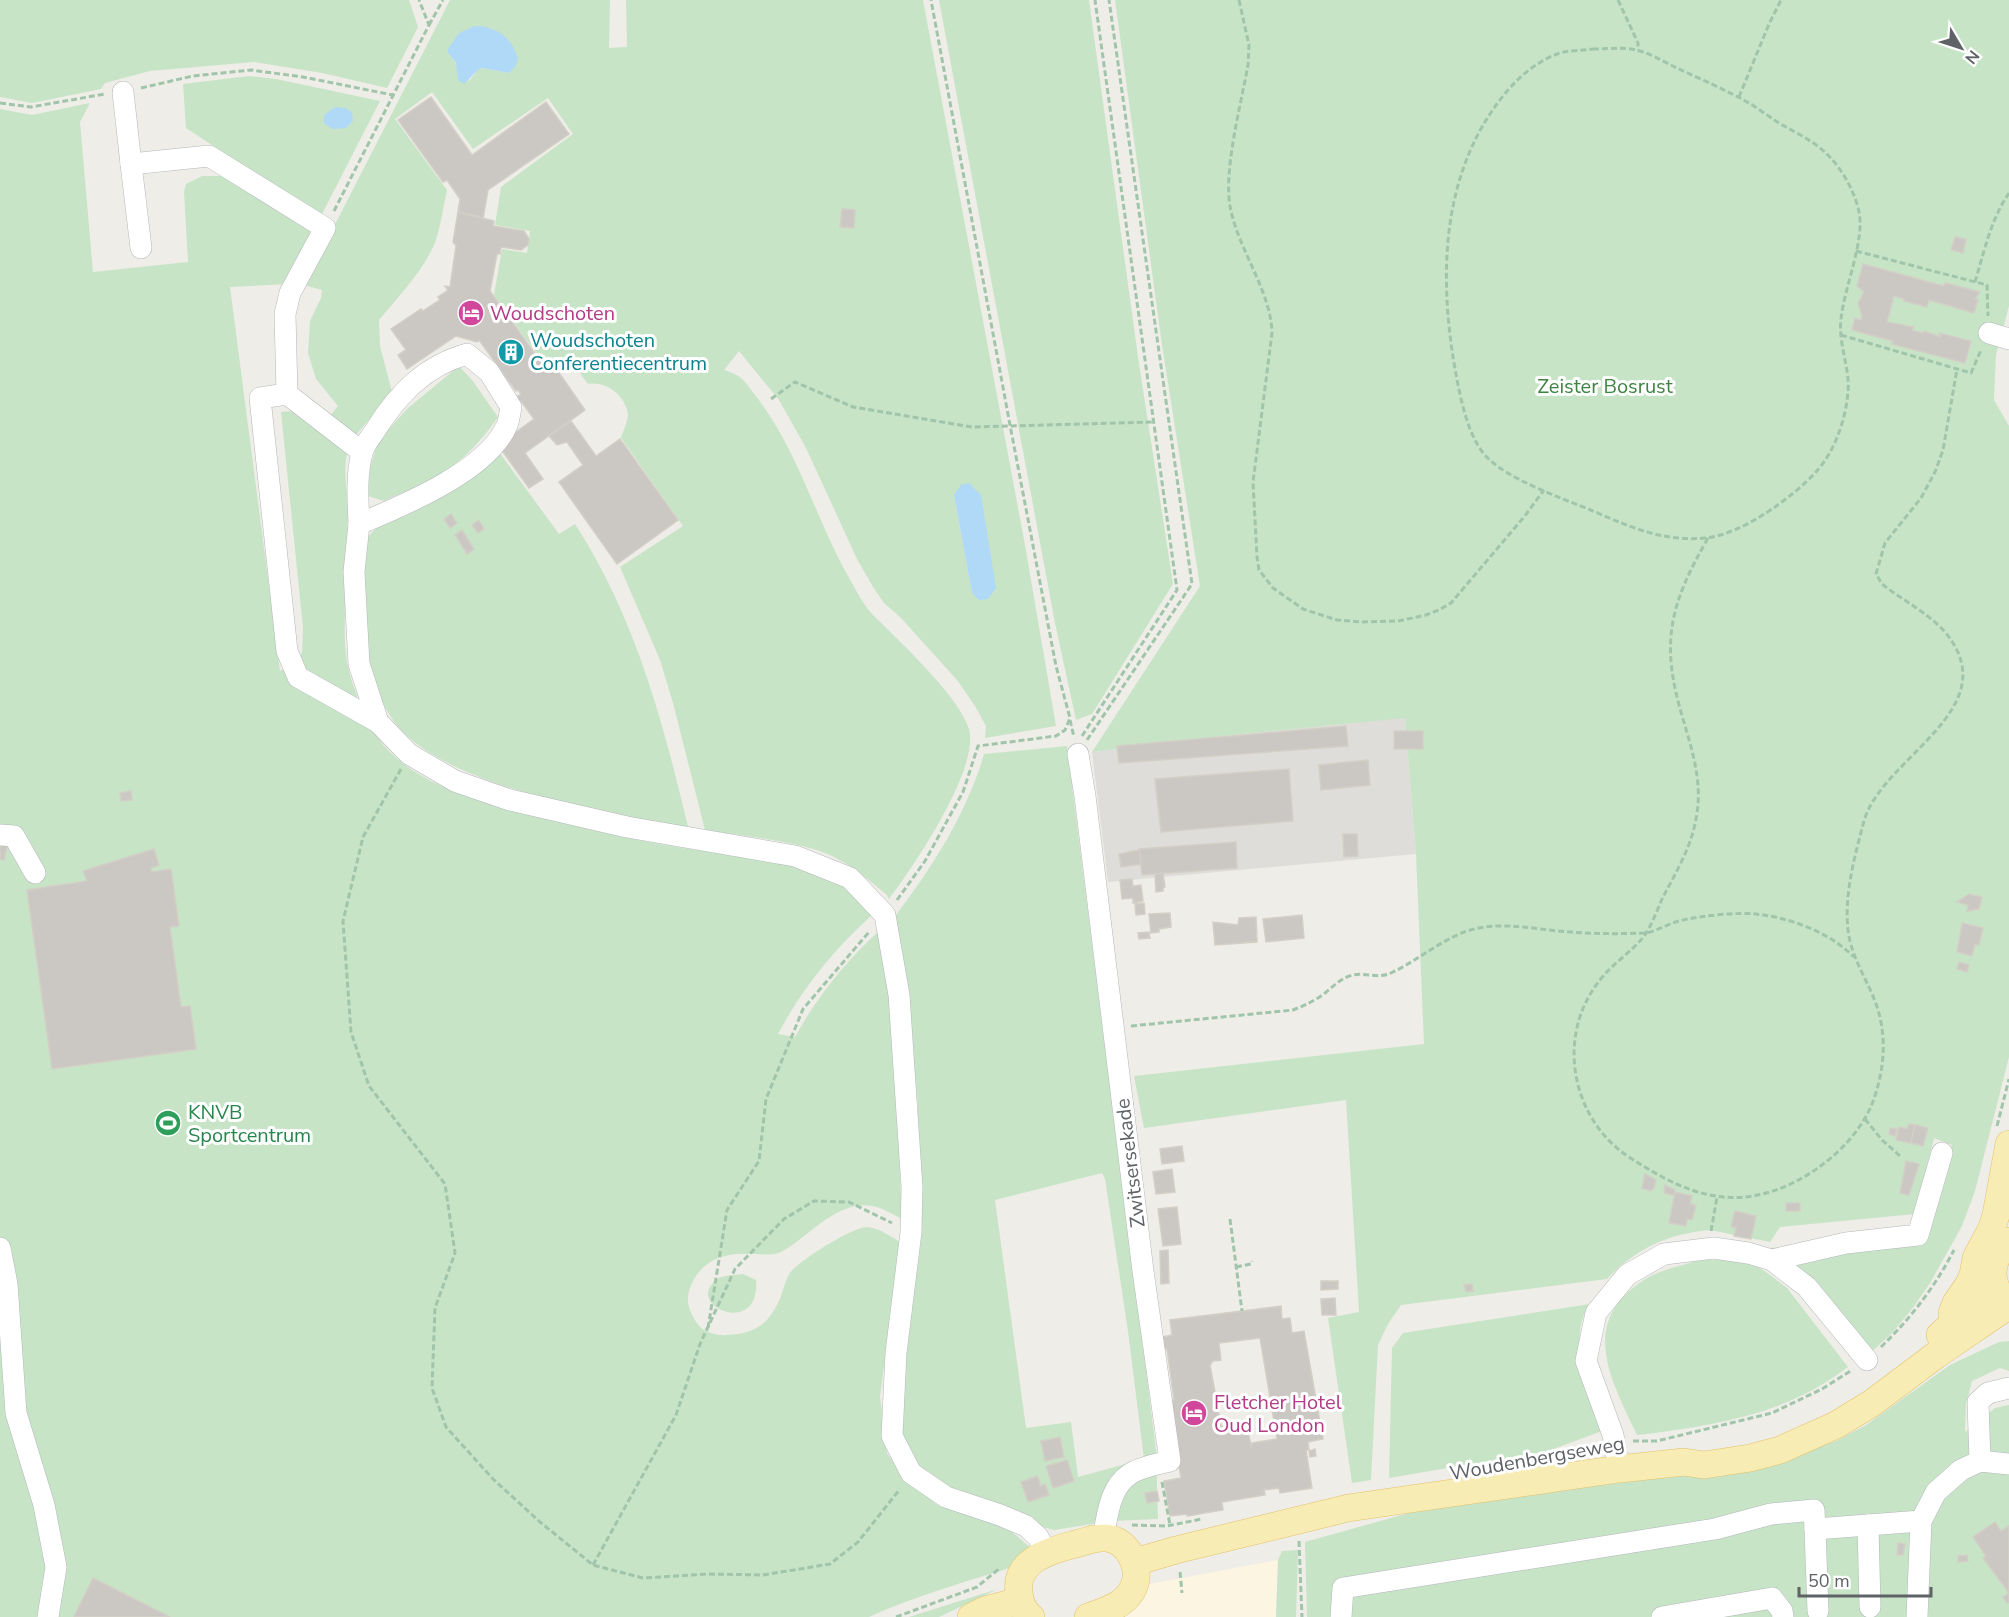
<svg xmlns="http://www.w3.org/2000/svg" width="2009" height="1617" font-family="'Nunito Sans',sans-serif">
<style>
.commercial{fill:#fbf5e1}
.industrial{fill:#deddd9}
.green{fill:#c7e4c7;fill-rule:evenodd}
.water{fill:#b0d8f7}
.building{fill:#cbc8c4;stroke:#d3cfc6;stroke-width:1.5;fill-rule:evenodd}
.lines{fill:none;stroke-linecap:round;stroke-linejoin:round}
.minor-casing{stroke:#b4b7ba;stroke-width:22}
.major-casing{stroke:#e4c16b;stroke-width:28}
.path{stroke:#a0c5ab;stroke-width:3;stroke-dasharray:6 3;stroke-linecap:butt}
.minor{stroke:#fff;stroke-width:21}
.major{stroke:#f7ecb4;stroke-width:27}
.labels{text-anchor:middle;stroke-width:6;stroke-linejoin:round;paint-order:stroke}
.hotel-label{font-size:20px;fill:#b23c85;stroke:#fff;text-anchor:start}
.culture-label{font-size:20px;fill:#0d838f;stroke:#fff;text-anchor:start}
.park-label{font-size:20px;fill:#3f8442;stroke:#fff}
.leisure-label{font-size:20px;fill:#27864d;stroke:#fff;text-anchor:start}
.street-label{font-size:20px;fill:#5f6266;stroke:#fff}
</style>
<rect width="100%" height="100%" fill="#efede7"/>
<path class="commercial" d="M1278 1560 1276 1617H1098L1139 1586Z"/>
<path class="industrial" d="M1405 717 1416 854 1108 882 1092 752 1242 734Z"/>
<g class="green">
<path d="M0 0H409L418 27 387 88 322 73 254 62 150 71 105 83 101 89 32 103 0 97Z"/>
<path d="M450 0H610L609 48 627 47 626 0H923L1025 545 1056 726 985 738 986 726 975 706 957 680 901 618 884 603 873 587 857 559 806 448 779 400 739 351 724 370C730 372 736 374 741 378 746 382 751 390 755 395 795 446 814 512 844 569 853 584 861 602 873 615 898 640 960 697 969 729 980 769 913 867 889 899L887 895C870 881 854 867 834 857 803 841 741 836 705 830L673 703 660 660 620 567 683 526 621 438C623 431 628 421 628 414 625 395 606 381 588 384L568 357 554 366 550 360 544 364 494 295 502 249 527 253 530 231 495 225 501 187 573 134 548 98 473 149 432 92 395 119 447 190C443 208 441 227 434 245 422 272 398 297 379 320L380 346 392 392 356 435 330 416 338 406 316 379 308 353 310 321 321 298 322 290 304 285ZM475 26 493 29 509 73 482 68 478 70 469 81 448 53ZM954 495 981 496 982 508 972 593Z"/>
<path d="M939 0H1089L1138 357 1173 584 1092 714 1076 720 1055 623Z"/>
<path d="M1115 0H2009V306L1996 355 1994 400 2009 426V1057L1975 1191 1962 1226 1930 1283 1912 1309 1892 1333 1869 1354 1802 1271 1769 1248 1882 1241 1918 1235 1932 1224 1952 1145 1934 1138 1915 1214 1780 1227 1770 1242 1710 1230C1667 1234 1637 1248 1607 1279L1401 1305 1388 1324 1378 1345 1371 1480 1352 1483 1328 1318 1359 1312 1346 1100 1144 1128 1134 1076 1424 1044 1416 854 1405 718 1242 734 1092 752 1200 586 1162 345Z"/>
<path d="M249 76 276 79 380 101 321 216 186 128 183 84Z"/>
<path d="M90 103 80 122 93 272 188 262 184 192 186 184 202 176H221L314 230 287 284 230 287 280 671 295 664 302 652 303 628 281 412 295 411 348 451C342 469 348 491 348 510 348 542 344 573 345 605 345 622 344 639 346 655 348 677 364 717 376 735 409 785 481 801 535 815 590 831 646 843 703 851 743 857 800 862 835 881 850 890 861 903 872 915 833 950 802 989 778 1034L795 1037C817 997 845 962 879 931L889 972 897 1105 902 1219C892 1214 883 1208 873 1206 837 1199 809 1237 781 1252 773 1256 759 1254 750 1254 722 1252 698 1262 689 1291 685 1304 692 1318 701 1328 707 1333 720 1336 727 1335 756 1333 767 1326 780 1299 783 1291 785 1281 790 1273 797 1262 852 1227 867 1227 879 1228 890 1236 900 1242L880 1397 887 1453 905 1479 936 1504 1004 1525 1033 1550 1025 1563C973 1580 919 1594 869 1617H0V109L32 115Z"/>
<path d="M459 366 472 380 498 417C478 446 452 472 419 486 407 491 396 495 384 501L368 496 370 467 379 440 408 408Z"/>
<path d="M499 452 559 534 575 524C635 617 663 721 688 827 611 815 434 785 391 717 369 684 367 645 364 607 364 590 361 560 365 544 367 534 379 526 387 521Z"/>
<path d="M1067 746 1156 1450 1158 1519 1111 1521 1054 1530 1034 1525 1011 1509 944 1485 910 1459 901 1434V1382L921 1242 922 1202 917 1134 918 1106 909 1010 896 915C933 866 967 813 984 754ZM1102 1173 1105 1179 1128 1331 1144 1459 1078 1477 1071 1422 1026 1428 995 1200Z"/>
<path d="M1698 1260C1715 1260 1734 1258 1751 1264 1763 1268 1776 1280 1787 1288L1848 1367C1839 1373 1830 1380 1821 1385 1767 1418 1698 1428 1637 1435 1609 1376 1577 1319 1649 1277 1663 1269 1682 1266 1698 1260Z"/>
<path d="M743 1274 756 1280C761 1340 679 1304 719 1278 725 1275 736 1275 743 1274Z"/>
<path d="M1590 1304C1565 1338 1591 1394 1602 1431L1548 1451 1389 1478 1392 1348 1403 1333Z"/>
<path d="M2009 1341V1371L2000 1368 1972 1381 1966 1404 1965 1432 1995 1408 2009 1405V1617H1307L1305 1542 1434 1506 1768 1464 1836 1441 1866 1425 1950 1365 1999 1342Z"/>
<path d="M1298 1550 1296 1617H1276L1278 1560 1282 1551Z"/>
<path d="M998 1589 939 1617H909Z"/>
</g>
<g class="water">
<path d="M475 26C497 26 512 38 518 59L515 67 509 73 482 68 478 70 464 84 458 80 456 63 448 53V49L459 33Z"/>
<path d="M335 107 345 108 352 112 353 121 346 128 333 129 324 123V115Z"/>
<path d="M969 483 981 495 996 588 988 599 979 600 972 593 954 495 961 485Z"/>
</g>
<g class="building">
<path d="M431 97 472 155 546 102 569 134 488 190 483 219 478 218V216L458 212 460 199 447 180 443 182 398 120Z"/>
<path d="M842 209 855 210 854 228 840 227Z"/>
<path d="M458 212 494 221 493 226 524 231 529 239 528 245 521 250 501 247 500 254H497L490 291 546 369 553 364 585 410 525 453 543 479 529 488 498 445 534 419 521 401 518 403 515 398 521 394 518 390 516 391 479 340 477 342 456 336 407 369 398 355 406 350 391 329 421 309 423 311 440 300 438 297 448 290 445 286 450 287 456 246 453 242Z"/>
<path d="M1955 237 1966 239 1963 253 1951 250Z"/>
<path d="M1863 264 1944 286 1945 283 1980 292 1975 299 1978 300 1974 313 1929 300 1927 307 1904 301V299L1894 296 1887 322 1914 327 1912 330 1923 333 1924 331 1940 337 1939 333 1971 341 1965 363 1892 344 1893 341 1852 330 1855 318 1861 320 1862 316 1858 303 1864 292 1857 286Z"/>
<path d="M571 421 596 456 620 439 678 520 617 564 559 482 583 465 567 442 557 445 549 436Z"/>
<path d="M451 514 457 523 450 528 444 519Z"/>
<path d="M479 520 484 529 478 533 472 525Z"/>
<path d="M462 530 474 549 467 554 455 535Z"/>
<path d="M1346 726 1348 746 1119 763 1117 746Z"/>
<rect x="1394" y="731" width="29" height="18"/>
<path d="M1368 760 1370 785 1321 790 1319 765Z"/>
<path d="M1289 769 1293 821 1161 832 1155 779Z"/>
<path d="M131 791 132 800 121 801 120 793Z"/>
<path d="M1343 834H1357L1358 856 1344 857Z"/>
<path d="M0 839 8 841 4 860 0 859Z"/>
<path d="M1236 842 1237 868 1142 875 1139 849Z"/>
<path d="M154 849 159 865 151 868 152 872 171 869 179 926 170 927 181 1007 190 1006 196 1049 52 1069 27 890 87 881 83 871Z"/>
<path d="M1139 850 1141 864 1121 867 1119 854Z"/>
<path d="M1163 873 1165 887 1163 888V891L1156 892 1155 874Z"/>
<path d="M1132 879 1133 886 1141 885 1143 901 1133 903V898L1122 899 1120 880Z"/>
<path d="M1969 894 1982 897 1979 909 1967 911 1968 905 1957 902Z"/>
<path d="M1144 903 1145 914 1136 915 1135 904Z"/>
<path d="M1170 913 1171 927 1159 929V932L1151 933 1149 914Z"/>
<path d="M1302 915 1304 938 1266 942 1263 919Z"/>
<path d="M1256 917 1257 942 1215 945 1213 922 1238 925 1239 918Z"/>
<path d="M1962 923 1983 928 1979 945 1975 944 1972 956 1957 952Z"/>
<path d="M1149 932 1150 938 1139 939 1138 933Z"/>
<path d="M1959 962 1969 965 1967 972 1957 969Z"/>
<path d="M1909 1124 1915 1125 1911 1143 1896 1140 1899 1127 1907 1129Z"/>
<path d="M1915 1125 1928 1128 1923 1146 1911 1143Z"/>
<path d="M1890 1128 1897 1129 1895 1136 1889 1134Z"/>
<path d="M1182 1146 1184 1161 1162 1164 1160 1149Z"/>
<path d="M1906 1161 1919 1164 1909 1195 1900 1193Z"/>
<path d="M1172 1169 1175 1192 1156 1194 1153 1172Z"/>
<path d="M1645 1174 1656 1180 1654 1188 1651 1191 1642 1188Z"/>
<path d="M1665 1185 1675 1190 1674 1195 1664 1193Z"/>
<path d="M1675 1192 1692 1196 1690 1204 1696 1205 1692 1220 1687 1219 1686 1226 1669 1223Z"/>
<rect x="1786" y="1203" width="14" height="8"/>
<path d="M1177 1207 1181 1244 1163 1246 1158 1209Z"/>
<path d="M1735 1211 1756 1216 1751 1239 1734 1236 1736 1228 1731 1227Z"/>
<path d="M1168 1250 1169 1283 1161 1284 1160 1251Z"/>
<path d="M1321 1281H1338V1289L1321 1290Z"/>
<path d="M1472 1284 1473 1291 1466 1292 1464 1285Z"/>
<path d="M1335 1298 1336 1315H1322L1321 1299Z"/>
<path d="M1281 1306 1282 1319 1290 1318 1292 1333 1304 1331 1323 1439 1308 1442 1309 1450H1306L1312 1488 1280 1493 1279 1488 1264 1490 1265 1495 1222 1502 1223 1510 1187 1516V1514L1170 1516 1164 1481 1181 1478 1168 1400H1174L1167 1349 1163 1350 1162 1337 1172 1335 1170 1320ZM1260 1338 1277 1439 1252 1443 1251 1446 1247 1425 1226 1429 1221 1425 1210 1365 1213 1361 1221 1360 1219 1343Z"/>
<path d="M1060 1437 1064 1457 1045 1461 1041 1441Z"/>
<path d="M1315 1449 1316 1456 1310 1457 1309 1451Z"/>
<path d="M1067 1460 1074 1481 1053 1488 1046 1466Z"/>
<path d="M1037 1476 1041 1486 1045 1484 1049 1495 1028 1502 1021 1482Z"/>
<path d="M1157 1491 1159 1501 1147 1503 1145 1493Z"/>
<path d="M1995 1522 2001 1531 2009 1526V1602L2007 1603 2003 1597 2009 1593 1983 1558 1986 1556 1973 1537Z"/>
<path d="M1898 1543 1905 1544 1903 1555H1897Z"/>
<path d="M1967 1555 1968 1561 1958 1562V1556Z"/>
<path d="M93 1578 170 1617H74Z"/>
</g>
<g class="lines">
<defs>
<g id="minor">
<path d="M123 92 131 164"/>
<path d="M141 248 131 164 209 156 325 228 290 293 285 314 287 394"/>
<path d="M1989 333 2009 339"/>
<path d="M467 354 489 372 511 407C510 413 509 420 507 425 488 471 402 506 359 524 358 501 356 476 362 453 364 445 371 437 376 429 399 393 425 366 467 354Z"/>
<path d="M362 452 287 394 260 398 287 651 298 677 378 722"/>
<path d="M359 524 354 572 359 664 378 722 409 754 455 781 510 800 627 827 795 856 850 878 885 915 899 995 912 1187 911 1232 896 1353 892 1436 911 1473 946 1497 1000 1515 1026 1526 1038 1537 1046 1552"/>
<path d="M1078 754 1085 796 1143 1271 1170 1461C1158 1464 1140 1467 1130 1474 1109 1488 1108 1515 1103 1537"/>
<path d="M0 835 14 836 35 873"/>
<path d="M0 1248 7 1284 16 1413 44 1505 56 1567 48 1617"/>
<path d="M1772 1260 1846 1243 1918 1235 1942 1153"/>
<path d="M1980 1461 1978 1402 1988 1393 2009 1388"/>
<path d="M1619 1469 1613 1435 1586 1361 1596 1313 1627 1275 1664 1254 1714 1248 1748 1253 1772 1260 1807 1287 1867 1360"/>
<path d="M1868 1525 1870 1607"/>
<path d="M1818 1611 1815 1529 1921 1521"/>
<path d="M1341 1617 1343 1588 1715 1529 1771 1514 1814 1510 1815 1529"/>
<path d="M1662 1617 1772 1598 1782 1611 1783 1617"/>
<path d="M1917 1617 1921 1521 1936 1492 1961 1470 1980 1461 2009 1464"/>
</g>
<g id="major">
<path d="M2002 1298C1987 1278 1992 1257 2009 1241"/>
<path d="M1952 1313 1956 1303 1969 1284 1973 1275 1976 1258 1992 1228 1996 1215 2009 1144"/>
<path d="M1940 1335 1983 1297 1994 1284"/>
<path d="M1135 1562 1176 1550 1348 1508 1619 1469 1684 1462 1704 1465 1750 1458 1780 1450 1836 1425 1872 1403 1936 1355 2002 1310 2009 1307"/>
<path d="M971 1617 985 1610 1019 1601"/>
<path d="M1031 1617C1023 1611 1020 1603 1019 1593 1014 1560 1050 1551 1075 1544 1084 1542 1093 1538 1102 1538 1123 1536 1138 1560 1136 1579 1132 1603 1108 1610 1088 1617"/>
</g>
</defs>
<use href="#minor" class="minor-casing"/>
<use href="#major" class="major-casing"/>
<g class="path">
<path d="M1239 0 1249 45 1248 65C1241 105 1222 174 1231 211 1240 252 1271 292 1272 333L1253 482 1257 557 1259 570 1273 588 1303 609 1337 620 1362 622 1398 621 1426 615 1439 610 1451 603 1524 517 1544 490"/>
<path d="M1618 0 1638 43V50"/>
<path d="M429 25 443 0"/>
<path d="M1593 49C1607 49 1623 47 1636 50 1650 53 1664 62 1677 68 1696 77 1717 86 1736 96 1751 103 1765 114 1779 123 1796 133 1814 141 1828 155 1842 169 1855 192 1859 212 1865 241 1844 288 1841 319 1838 344 1850 367 1848 391 1846 419 1835 451 1816 472 1792 498 1741 535 1705 538 1663 542 1630 527 1593 511 1562 498 1505 479 1484 454 1465 431 1458 386 1453 357 1440 273 1443 183 1492 111 1508 87 1529 65 1557 54 1567 50 1581 51 1593 49Z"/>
<path d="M141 88 193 76 251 70 303 77 393 95"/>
<path d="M1739 97 1769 24 1781 0"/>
<path d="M0 103 31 107 105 94"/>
<path d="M334 211 429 25 419 0"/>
<path d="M1856 251 1987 285 1988 316"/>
<path d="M1975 282C1984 252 1991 219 2009 193"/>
<path d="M1841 335 1971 373 1981 350"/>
<path d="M771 399 795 382 853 407 972 427 1155 422"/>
<path d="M1708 538C1669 606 1660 643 1683 719 1693 753 1703 784 1696 819 1691 848 1675 874 1662 899 1657 911 1652 924 1645 935 1632 952 1613 963 1600 980 1554 1037 1572 1122 1632 1159 1671 1184 1711 1205 1758 1195 1803 1186 1854 1148 1872 1104 1884 1073 1888 1037 1876 1004 1867 979 1851 957 1848 930 1844 894 1855 855 1864 821 1882 757 2009 709 1945 632 1927 612 1902 600 1882 584L1876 574 1885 543 1921 498 1935 472 1943 450 1957 369"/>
<path d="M1070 720 1074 737"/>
<path d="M1082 736 1177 590 1095 0"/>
<path d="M1087 740 1192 584 1109 0"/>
<path d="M401 769 363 837 343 921 351 1032 369 1086 445 1184 455 1253 435 1308 432 1388 446 1427 493 1479 540 1522 593 1565 643 1578 708 1574 763 1575 830 1564 858 1542 900 1489"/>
<path d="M897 900 925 861 963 792 978 746 1056 736 1065 730 1070 718 1056 666 1010 425 931 0"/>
<path d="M1131 1026 1293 1010C1303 1006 1312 1002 1321 996 1330 990 1337 981 1347 977 1361 970 1376 980 1391 973 1417 961 1439 941 1467 931 1501 920 1536 930 1571 932 1594 934 1621 934 1644 933 1656 932 1667 924 1679 921 1699 916 1735 912 1756 914 1791 918 1829 932 1854 957"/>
<path d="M1865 1119 1882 1140 1900 1156"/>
<path d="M1997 1126 2009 1079"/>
<path d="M1230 1219 1242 1311"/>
<path d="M1711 1231 1717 1197"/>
<path d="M1236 1267 1251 1264 1252 1261"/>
<path d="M708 1328 727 1210 759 1161 766 1099 803 1009 869 932"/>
<path d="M1881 1347C1910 1319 1935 1287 1954 1250"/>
<path d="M1633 1441H1657L1772 1413 1822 1389 1852 1370"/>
<path d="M1162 1482 1170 1525"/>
<path d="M1132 1525 1167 1526 1202 1519"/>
<path d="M1299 1541 1302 1617"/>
<path d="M593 1565 676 1415 700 1344 735 1269 784 1219 814 1201 849 1202 892 1223"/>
<path d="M1180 1572 1182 1593"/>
<path d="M896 1617 977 1587 1000 1568"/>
</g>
<use href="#minor" class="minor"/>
<use href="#major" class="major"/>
</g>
<defs>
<symbol id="hotel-disc" viewBox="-11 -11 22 22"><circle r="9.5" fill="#d1479c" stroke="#fff"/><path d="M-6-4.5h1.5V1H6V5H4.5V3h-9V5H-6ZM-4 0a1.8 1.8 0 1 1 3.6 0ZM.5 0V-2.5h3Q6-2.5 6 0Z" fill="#fff"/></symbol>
<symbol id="building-disc" viewBox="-11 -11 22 22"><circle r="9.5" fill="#0f9aa8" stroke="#fff"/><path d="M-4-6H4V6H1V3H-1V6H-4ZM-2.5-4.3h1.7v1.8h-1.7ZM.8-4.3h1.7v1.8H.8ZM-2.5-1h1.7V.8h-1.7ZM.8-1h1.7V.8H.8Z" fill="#fff"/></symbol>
<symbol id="stadium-disc" viewBox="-11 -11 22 22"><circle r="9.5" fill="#2e9e5b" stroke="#fff"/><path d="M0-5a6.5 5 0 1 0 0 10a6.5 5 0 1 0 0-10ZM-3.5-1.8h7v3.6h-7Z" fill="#fff"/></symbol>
</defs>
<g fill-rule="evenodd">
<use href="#hotel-disc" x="456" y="298" width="30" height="30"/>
<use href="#building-disc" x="496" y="337" width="30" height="30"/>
<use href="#stadium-disc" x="153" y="1108" width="30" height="30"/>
<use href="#hotel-disc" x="1179" y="1398" width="30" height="30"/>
</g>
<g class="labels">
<g class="hotel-label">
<text x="490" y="320">Woudschoten</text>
<text x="1214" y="1409">Fletcher Hotel<tspan x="1214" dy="23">Oud London</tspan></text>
</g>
<g class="culture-label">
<text x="530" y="347">Woudschoten<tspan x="530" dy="23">Conferentiecentrum</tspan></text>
</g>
<g class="park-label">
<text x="1605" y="393">Zeister Bosrust</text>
</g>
<g class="leisure-label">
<text x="188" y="1119">KNVB<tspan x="188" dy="23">Sportcentrum</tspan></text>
</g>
<g class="street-label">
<text transform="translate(1130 1163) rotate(-97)" y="7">Zwitsersekade</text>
<text transform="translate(1537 1458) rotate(-10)" y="7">Woudenbergseweg</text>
</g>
</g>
<g transform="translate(1961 48) rotate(129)" stroke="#ffffff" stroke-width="4.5" paint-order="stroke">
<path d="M0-4.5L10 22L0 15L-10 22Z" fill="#5f6266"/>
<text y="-9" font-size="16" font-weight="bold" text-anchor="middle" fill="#5f6266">N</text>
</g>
<path d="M1799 1587v9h132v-9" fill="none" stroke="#5f6266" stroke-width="3"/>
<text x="1808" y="1587" font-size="18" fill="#5f6266" stroke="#ffffff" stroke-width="4.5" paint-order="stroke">50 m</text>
</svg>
